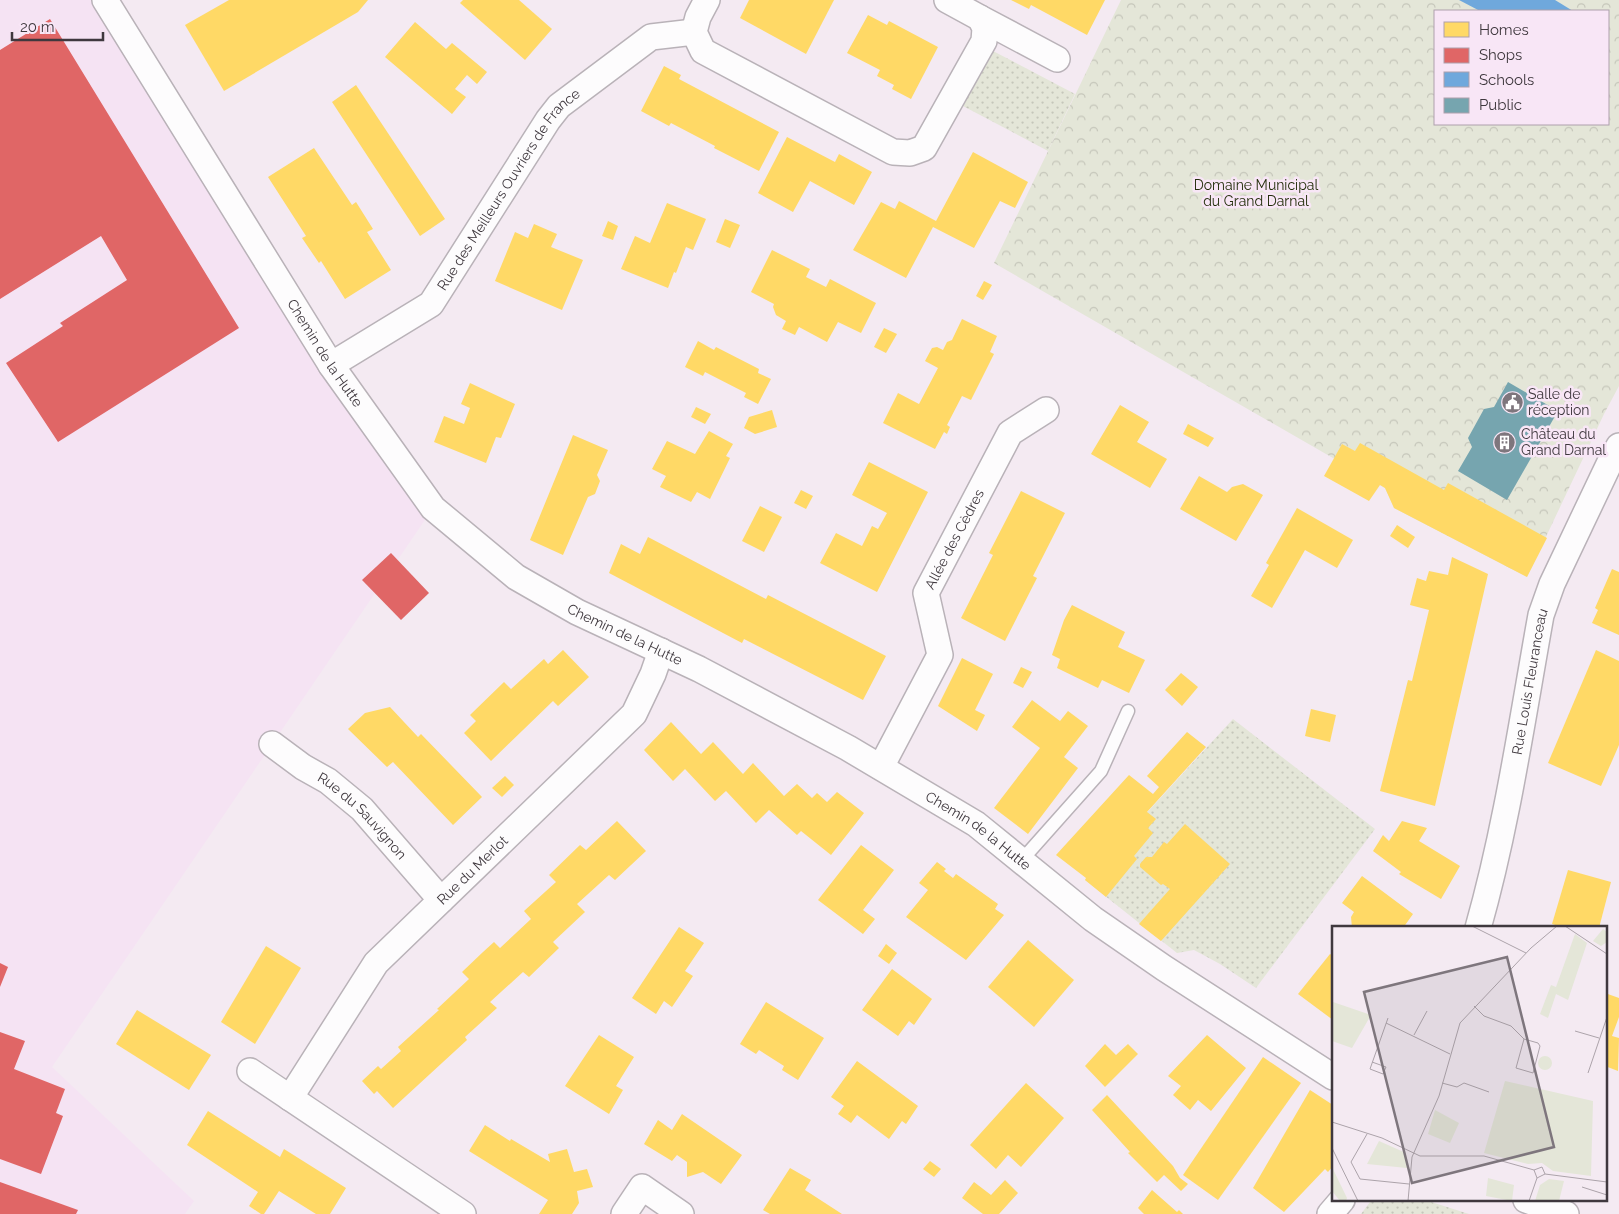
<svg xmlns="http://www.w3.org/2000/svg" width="1619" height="1214" font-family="Raleway,sans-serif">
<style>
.built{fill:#f5e3f3}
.grass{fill:url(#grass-dots)}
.park{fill:url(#park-crowns);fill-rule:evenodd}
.homes{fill:#ffd966}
.shops{fill:#e06666}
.schools{fill:#6fa8dc}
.public{fill:#76a5af}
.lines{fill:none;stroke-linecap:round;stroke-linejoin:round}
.service-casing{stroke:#b9b2b8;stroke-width:15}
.minor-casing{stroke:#b9b2b8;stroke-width:28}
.service{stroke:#fdfcfd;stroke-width:12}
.minor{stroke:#fdfcfd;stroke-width:25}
.labels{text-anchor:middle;stroke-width:5;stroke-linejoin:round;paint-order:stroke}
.park-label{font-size:14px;fill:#242f0c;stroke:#f8e6f6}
.street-label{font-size:14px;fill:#3f383e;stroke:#f8e6f6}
.poi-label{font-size:14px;fill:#3f383e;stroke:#f8e6f6;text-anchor:start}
.inset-road{fill:none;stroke:#aca3aa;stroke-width:1}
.view{fill:#7e767d;fill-opacity:0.15;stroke:#7e767d;stroke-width:2.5}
.inset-edge{fill:none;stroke:#3f383e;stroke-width:2.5}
</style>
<defs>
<pattern id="grass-dots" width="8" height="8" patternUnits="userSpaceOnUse" patternTransform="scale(1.25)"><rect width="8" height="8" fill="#e4e6d8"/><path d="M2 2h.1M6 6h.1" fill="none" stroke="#c5c6ba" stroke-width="1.8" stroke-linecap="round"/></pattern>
<pattern id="park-crowns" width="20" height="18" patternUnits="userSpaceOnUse" patternTransform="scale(1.25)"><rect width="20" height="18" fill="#e4e6d8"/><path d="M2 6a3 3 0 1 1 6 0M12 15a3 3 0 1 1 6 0" fill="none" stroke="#c5c6ba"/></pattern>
</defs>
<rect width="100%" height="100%" fill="#f4eaf2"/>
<path class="built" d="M0 0H105L433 508 52 1067 194 1201 185 1214H0Z"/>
<g class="grass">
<path d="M993 51 1075 94 1048 151 963 106Z"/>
<path d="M1233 719 1375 829 1256 988 1220 964 1194 950 1177 953 1085 880Z"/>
<path d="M1380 1200H1425L1469 1214H1361L1370 1202Z"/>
</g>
<path class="park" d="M1121 0H1619V386L1604 414 1527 577 1394 508 1385 488 994 263ZM1435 11H1608V124H1435Z"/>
<g class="homes">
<path d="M229 0H368L358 12 224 91 185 25Z"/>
<path d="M463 0H519L552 29 525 60 460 3Z"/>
<path d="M749 0H834L806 54 740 18Z"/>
<path d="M1011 0H1105L1087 35 1031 5 1029 9Z"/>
<path d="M868 15 887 25 889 21 938 47 911 99 892 89 894 85 877 76 880 70 847 53Z"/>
<path d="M415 22 446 49 452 43 487 72 477 84 467 75 455 89 466 97 452 114 385 57Z"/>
<path d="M664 66 681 75 679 79 779 132 759 171 714 148 715 146 671 123 669 126 641 111Z"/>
<path d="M356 85 445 219 420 236 332 102Z"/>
<path d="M787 137 835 162 839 154 872 172 854 205 810 181 793 212 758 193Z"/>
<path d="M314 148 352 205 356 202 373 229 367 232 391 270 345 299 321 261 319 263 302 238 306 236 268 177Z"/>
<path d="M973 152 1028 182 1015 208 1000 201 974 248 933 227 906 278 853 250 881 202 895 209 899 201 936 221Z"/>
<path d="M667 203 706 219 693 250 686 247 676 273 674 272 668 288 621 269 635 236 650 243Z"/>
<path d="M725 219 740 225 730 248 716 242Z"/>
<path d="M608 221 618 226 613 240 602 236Z"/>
<path d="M534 224 557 234 551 247 583 260 562 310 495 281 515 232 528 238Z"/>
<path d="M772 250 810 269 806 277 826 287 830 279 876 303 861 333 838 322 827 342 799 327 795 335 782 329 786 321 776 315 773 307 774 304 751 292Z"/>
<path d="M984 281 992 285 983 300 976 296Z"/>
<path d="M962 319 997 336 990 352 994 354 971 400 962 396 947 425 950 427 947 434 944 432 935 449 883 423 898 393 919 404 938 368 925 361 932 348 937 347 943 350 947 342 952 340Z"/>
<path d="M884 328 897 334 886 353 874 347Z"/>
<path d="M698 341 714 350 716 347 759 369 758 373 771 379 758 404 744 397 746 393 705 372 703 376 685 367Z"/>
<path d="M470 383 515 404 501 438 496 437 486 463 434 442 444 416 464 424 470 408 461 404Z"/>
<path d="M1120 405 1149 422 1137 442 1167 459 1150 488 1091 454Z"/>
<path d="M696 407 711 414 705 424 691 417Z"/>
<path d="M772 410 777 427 755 434 744 428 749 417Z"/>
<path d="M1188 424 1214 438 1208 447 1183 434Z"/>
<path d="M709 431 733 444 726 456 730 458 710 499 697 492 691 502 660 487 666 476 652 469 667 441 695 454Z"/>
<path d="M573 435 608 450 597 475 600 481 595 494 588 497 563 555 530 540Z"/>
<path d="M1360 443 1444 490 1448 483 1547 538 1527 577 1394 508 1385 488 1380 485 1369 501 1324 476 1342 444 1355 451Z"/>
<path d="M869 462 928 492 877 592 820 563 836 533 862 546 872 526 878 529 887 513 852 495Z"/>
<path d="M1199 476 1227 492 1232 487 1243 484 1263 495 1236 541 1180 509Z"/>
<path d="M801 490 813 496 806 509 794 503Z"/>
<path d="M1021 491 1065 513 1033 576 1037 578 1005 641 961 618 993 555 989 553Z"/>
<path d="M760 506 782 517 764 552 742 541Z"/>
<path d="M1297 508 1353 540 1337 568 1305 550 1272 608 1251 596 1269 565 1266 563Z"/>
<path d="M1397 525 1415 537 1408 548 1390 536Z"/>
<path d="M648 537 766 599 768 595 886 656 863 700 744 639 742 643 609 573 621 544 640 554Z"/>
<path d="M1452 557 1488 574 1435 806 1380 791 1408 680 1412 681 1429 610 1410 605 1417 578 1426 581 1429 571 1448 575Z"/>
<path d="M1612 569 1619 572V635L1592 623 1598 610 1595 608Z"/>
<path d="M1072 605 1125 632 1118 647 1145 660 1129 693 1102 680 1098 688 1057 668 1060 659 1052 655 1064 620Z"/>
<path d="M563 650 589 677 558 706 553 701 491 761 464 733 476 721 470 715 504 682 511 689 544 659 548 664Z"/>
<path d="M1596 650 1619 661V745L1601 786 1548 763Z"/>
<path d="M962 658 993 674 975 710 985 715 977 731 938 706Z"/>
<path d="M1021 667 1032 672 1023 688 1013 683Z"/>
<path d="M1181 673 1198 687 1182 706 1165 690Z"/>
<path d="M1032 700 1060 721 1068 711 1088 726 1064 757 1078 768 1028 834 994 808 1040 748 1012 727Z"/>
<path d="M390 707 418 737 421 734 482 797 453 825 393 762 387 767 348 729 365 713Z"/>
<path d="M1311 709 1336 715 1330 742 1305 736Z"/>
<path d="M671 722 701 754 713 742 743 774 753 763 784 796 797 784 812 798 817 793 827 802 837 792 864 813 831 855 801 831 797 835 769 810 756 823 726 791 715 801 685 769 673 781 644 750Z"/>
<path d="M1187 732 1206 747 1147 812 1156 819 1148 828 1153 833 1134 856 1137 859 1106 897 1085 880 1086 878 1056 855 1129 775 1153 794 1159 787 1147 776Z"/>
<path d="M505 776 514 785 502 797 492 788Z"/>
<path d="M617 821 646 851 615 880 609 875 577 904 585 912 553 942 559 948 529 977 523 972 490 1002 497 1008 465 1037 467 1040 393 1108 377 1091 374 1094 362 1081 378 1066 381 1069 401 1051 398 1047 439 1010 437 1009 469 979 462 972 483 952 494 942 500 948 531 919 524 911 556 882 549 875 580 845 586 850Z"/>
<path d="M1402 821 1427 828 1419 841 1460 866 1441 899 1399 874 1401 872 1373 851 1383 835 1389 841Z"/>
<path d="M1185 824 1230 864 1161 941 1139 924 1170 889 1163 884 1161 885 1140 867V864L1146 857H1152L1164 842 1167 844Z"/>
<path d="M861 845 894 870 863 910 875 919 863 934 818 900Z"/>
<path d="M937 862 946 869 944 871 953 878 956 874 998 904 995 909 1004 915 966 960 906 917 928 890 919 883Z"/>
<path d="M1568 870 1611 882 1599 928H1565L1552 924Z"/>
<path d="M1362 876 1413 914 1403 928H1352L1351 917 1354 912 1342 903Z"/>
<path d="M679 927 704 943 685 971 693 976 672 1007 664 1001 656 1014 632 998Z"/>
<path d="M1028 940 1074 980 1034 1027 988 987Z"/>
<path d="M886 944 897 953 889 964 878 956Z"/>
<path d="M266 946 301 968 255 1044 221 1022Z"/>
<path d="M1330 954 1333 956V1020L1298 994Z"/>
<path d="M892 969 932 999 914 1025 909 1021 898 1036 862 1010Z"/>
<path d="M1605 993 1619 998V1017L1612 1036 1619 1038 1618 1071 1605 1066Z"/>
<path d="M766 1002 824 1038 798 1080 782 1070 784 1066 759 1050 756 1054 740 1044Z"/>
<path d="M137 1010 211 1055 189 1090 116 1044Z"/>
<path d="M599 1035 634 1057 616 1086 623 1090 609 1114 565 1086Z"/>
<path d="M1207 1035 1246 1068 1211 1111 1198 1100 1190 1110 1173 1095 1181 1086 1168 1076Z"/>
<path d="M1105 1044 1116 1055 1128 1044 1138 1054 1105 1087 1085 1066Z"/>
<path d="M1263 1057 1301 1083 1218 1200 1183 1175Z"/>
<path d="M857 1061 918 1106 906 1124 902 1121 889 1139 857 1115 851 1123 838 1114 844 1106 831 1097Z"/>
<path d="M1026 1083 1064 1118 1021 1167 1008 1155 996 1169 970 1145Z"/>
<path d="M1310 1090 1333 1105V1166L1328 1172 1325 1169 1284 1212 1253 1188Z"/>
<path d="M1107 1095 1173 1166 1180 1178 1188 1184 1181 1191 1164 1175 1157 1182 1128 1153 1130 1152 1092 1110Z"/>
<path d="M208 1111 280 1157 284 1149 346 1188 330 1214H316L279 1191 264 1214H261L249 1206 258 1192 187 1145Z"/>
<path d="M682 1114 742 1155 721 1184 703 1172 687 1177V1162L677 1155 672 1161 644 1144 658 1120 672 1130Z"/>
<path d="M485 1125 510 1141 511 1139 550 1162 548 1154 567 1149 574 1172 587 1169 593 1187 577 1191 579 1203 572 1214H539L548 1200 469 1151Z"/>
<path d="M930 1161 941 1169 934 1177 923 1169Z"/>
<path d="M790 1168 811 1180 805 1190 842 1214H770L763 1210Z"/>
<path d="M1005 1180 1018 1193 999 1214H983L962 1198 974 1182 991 1195Z"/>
<path d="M1152 1190 1177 1212 1179 1210 1183 1214H1144L1138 1208Z"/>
</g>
<g class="shops">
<path d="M50 19 239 328 58 442 6 363 63 326 60 323 127 280 101 236 0 299V50Z"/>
<path d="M391 553 429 593 401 620 362 580Z"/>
<path d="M0 963 8 967 0 987Z"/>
<path d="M0 1032 25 1041 14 1069 65 1089 56 1113 63 1116 41 1174 0 1159Z"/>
<path d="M0 1182 78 1210 76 1214H0Z"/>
</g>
<path class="schools" d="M1459 0H1555L1573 11H1480Z"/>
<path class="public" d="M1508 382 1558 411 1507 500 1458 471 1472 447 1468 438 1484 409 1494 407Z"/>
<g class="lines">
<defs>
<path id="service" d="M1021 861 1101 771 1128 711"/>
<g id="minor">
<path id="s1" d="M105 0 331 365 433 508 516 577 577 612 699 669 848 748 976 824 1093 919 1164 968 1333 1077"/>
<path d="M707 0 698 17 694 32 703 51 893 152 910 153 924 148 984 41 985 28 980 18 947 0"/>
<path d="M980 18 1057 59"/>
<path id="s2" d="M331 365 431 304 548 120 559 106 651 37 694 32"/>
<path id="s3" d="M272 744 303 767 328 781 362 809 441 900"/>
<path id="s4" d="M881 767 940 655 926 593 1010 433 1046 410"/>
<path id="s5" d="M1478 928C1507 826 1522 720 1541 615L1552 584 1611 460 1619 446"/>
<path d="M250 1071 463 1214"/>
<path id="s6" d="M290 1098 376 963 634 714 653 674 661 651"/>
<path d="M1526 1200 1566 1214"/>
<path d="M624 1214 642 1187 681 1214"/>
<path d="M1330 1214 1342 1200"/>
</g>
</defs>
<use href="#service" class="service-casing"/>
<use href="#minor" class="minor-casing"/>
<use href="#service" class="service"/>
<use href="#minor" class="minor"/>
</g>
<defs>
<symbol id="civic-disc" viewBox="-11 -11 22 22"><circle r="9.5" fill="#7e767d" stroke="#f8e6f6"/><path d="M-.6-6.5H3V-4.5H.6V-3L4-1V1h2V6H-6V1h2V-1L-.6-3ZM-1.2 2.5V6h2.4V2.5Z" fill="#fff"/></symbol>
<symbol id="building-disc" viewBox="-11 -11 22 22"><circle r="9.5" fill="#7e767d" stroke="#f8e6f6"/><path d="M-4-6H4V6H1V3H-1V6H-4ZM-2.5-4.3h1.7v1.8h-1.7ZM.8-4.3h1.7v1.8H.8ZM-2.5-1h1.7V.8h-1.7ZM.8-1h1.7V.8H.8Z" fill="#fff"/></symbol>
</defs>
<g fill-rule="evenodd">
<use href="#civic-disc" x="1500" y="390" width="25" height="25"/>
<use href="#building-disc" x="1492" y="430" width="25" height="25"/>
</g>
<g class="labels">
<g class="park-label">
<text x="1256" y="190">Domaine Municipal<tspan x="1256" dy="16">du Grand Darnal</tspan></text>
</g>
<g class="street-label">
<text dy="5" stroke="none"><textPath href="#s2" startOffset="256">Rue des Meilleurs Ouvriers de France</textPath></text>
<text dy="5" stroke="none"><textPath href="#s1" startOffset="416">Chemin de la Hutte</textPath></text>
<text dy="5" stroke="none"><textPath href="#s4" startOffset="251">Allée des Cèdres</textPath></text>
<text dy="5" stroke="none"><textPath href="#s1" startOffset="836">Chemin de la Hutte</textPath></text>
<text dy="5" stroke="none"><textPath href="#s5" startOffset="252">Rue Louis Fleuranceau</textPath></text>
<text dy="5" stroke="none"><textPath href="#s3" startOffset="116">Rue du Sauvignon</textPath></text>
<text dy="5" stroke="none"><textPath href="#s1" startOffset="1241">Chemin de la Hutte</textPath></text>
<text dy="5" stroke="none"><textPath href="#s6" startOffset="294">Rue du Merlot</textPath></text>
</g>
<g class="poi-label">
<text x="1528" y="399">Salle de<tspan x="1528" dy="16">réception</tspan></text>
<text x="1521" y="439">Château du<tspan x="1521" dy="16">Grand Darnal</tspan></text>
</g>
</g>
<g transform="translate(1332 926)">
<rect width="275" height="275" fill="#f4eaf2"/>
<path d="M1 76 39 89 20 122 0 115ZM206 137a7 7 0 1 1 14 0a7 7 0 1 1-14 0ZM103 184 127 197 118 217 96 208ZM47 215 74 227 75 242 35 238ZM0 241 15 272 14 275H8L0 265ZM156 252 182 259 180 275 154 270Z" fill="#e4e6d8"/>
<path d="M271 3 275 6V16L269 20 261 15ZM243 8 255 17 236 74 224 68 216 92 208 88 219 59 224 61Z" fill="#e4e6d8"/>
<path d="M173 155 261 175 259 250 221 245 210 237 196 238 152 227ZM217 253 232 255 227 275H203L208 259Z" fill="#e4e6d8"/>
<path class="inset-road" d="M140 0 194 27M233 0 275 28M142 80 152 90 179 100 192 113 206 117 208 120 201 147 184 142 192 113M54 97 118 128M243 105 267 112M82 109 95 85M40 136 54 141 51 148 38 143 56 92M256 147 275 91M110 157 125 161 132 157 157 166M0 196 50 212 88 230H152L202 244M35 208 19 236 28 253 77 258M0 222 26 275M202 244 205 252 213 248M202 244 210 241 213 248M213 248 275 256M250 261 275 269M76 275 80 231 107 170 128 97 199 22 225 0M197 275 205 252"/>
<path class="view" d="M175 31 222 221 80 257 32 66Z"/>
<rect width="275" height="275" class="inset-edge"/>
</g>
<rect x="1434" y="10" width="175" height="115" fill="#f8e6f6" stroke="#aea0ac"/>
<rect x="1444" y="22" width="25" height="15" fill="#ffd966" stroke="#aea0ac"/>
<text x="1479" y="35" font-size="15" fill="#3f383e">Homes</text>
<rect x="1444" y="48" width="25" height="15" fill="#e06666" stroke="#aea0ac"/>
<text x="1479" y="60" font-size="15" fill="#3f383e">Shops</text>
<rect x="1444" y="72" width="25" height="15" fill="#6fa8dc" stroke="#aea0ac"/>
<text x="1479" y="85" font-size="15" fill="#3f383e">Schools</text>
<rect x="1444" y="98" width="25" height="15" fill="#76a5af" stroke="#aea0ac"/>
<text x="1479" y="110" font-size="15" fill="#3f383e">Public</text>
<path d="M12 32v8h91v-8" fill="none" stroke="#3f383e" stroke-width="2.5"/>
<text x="20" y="32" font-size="15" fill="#3f383e" stroke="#f8e6f6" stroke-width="4" paint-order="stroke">20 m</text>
</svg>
